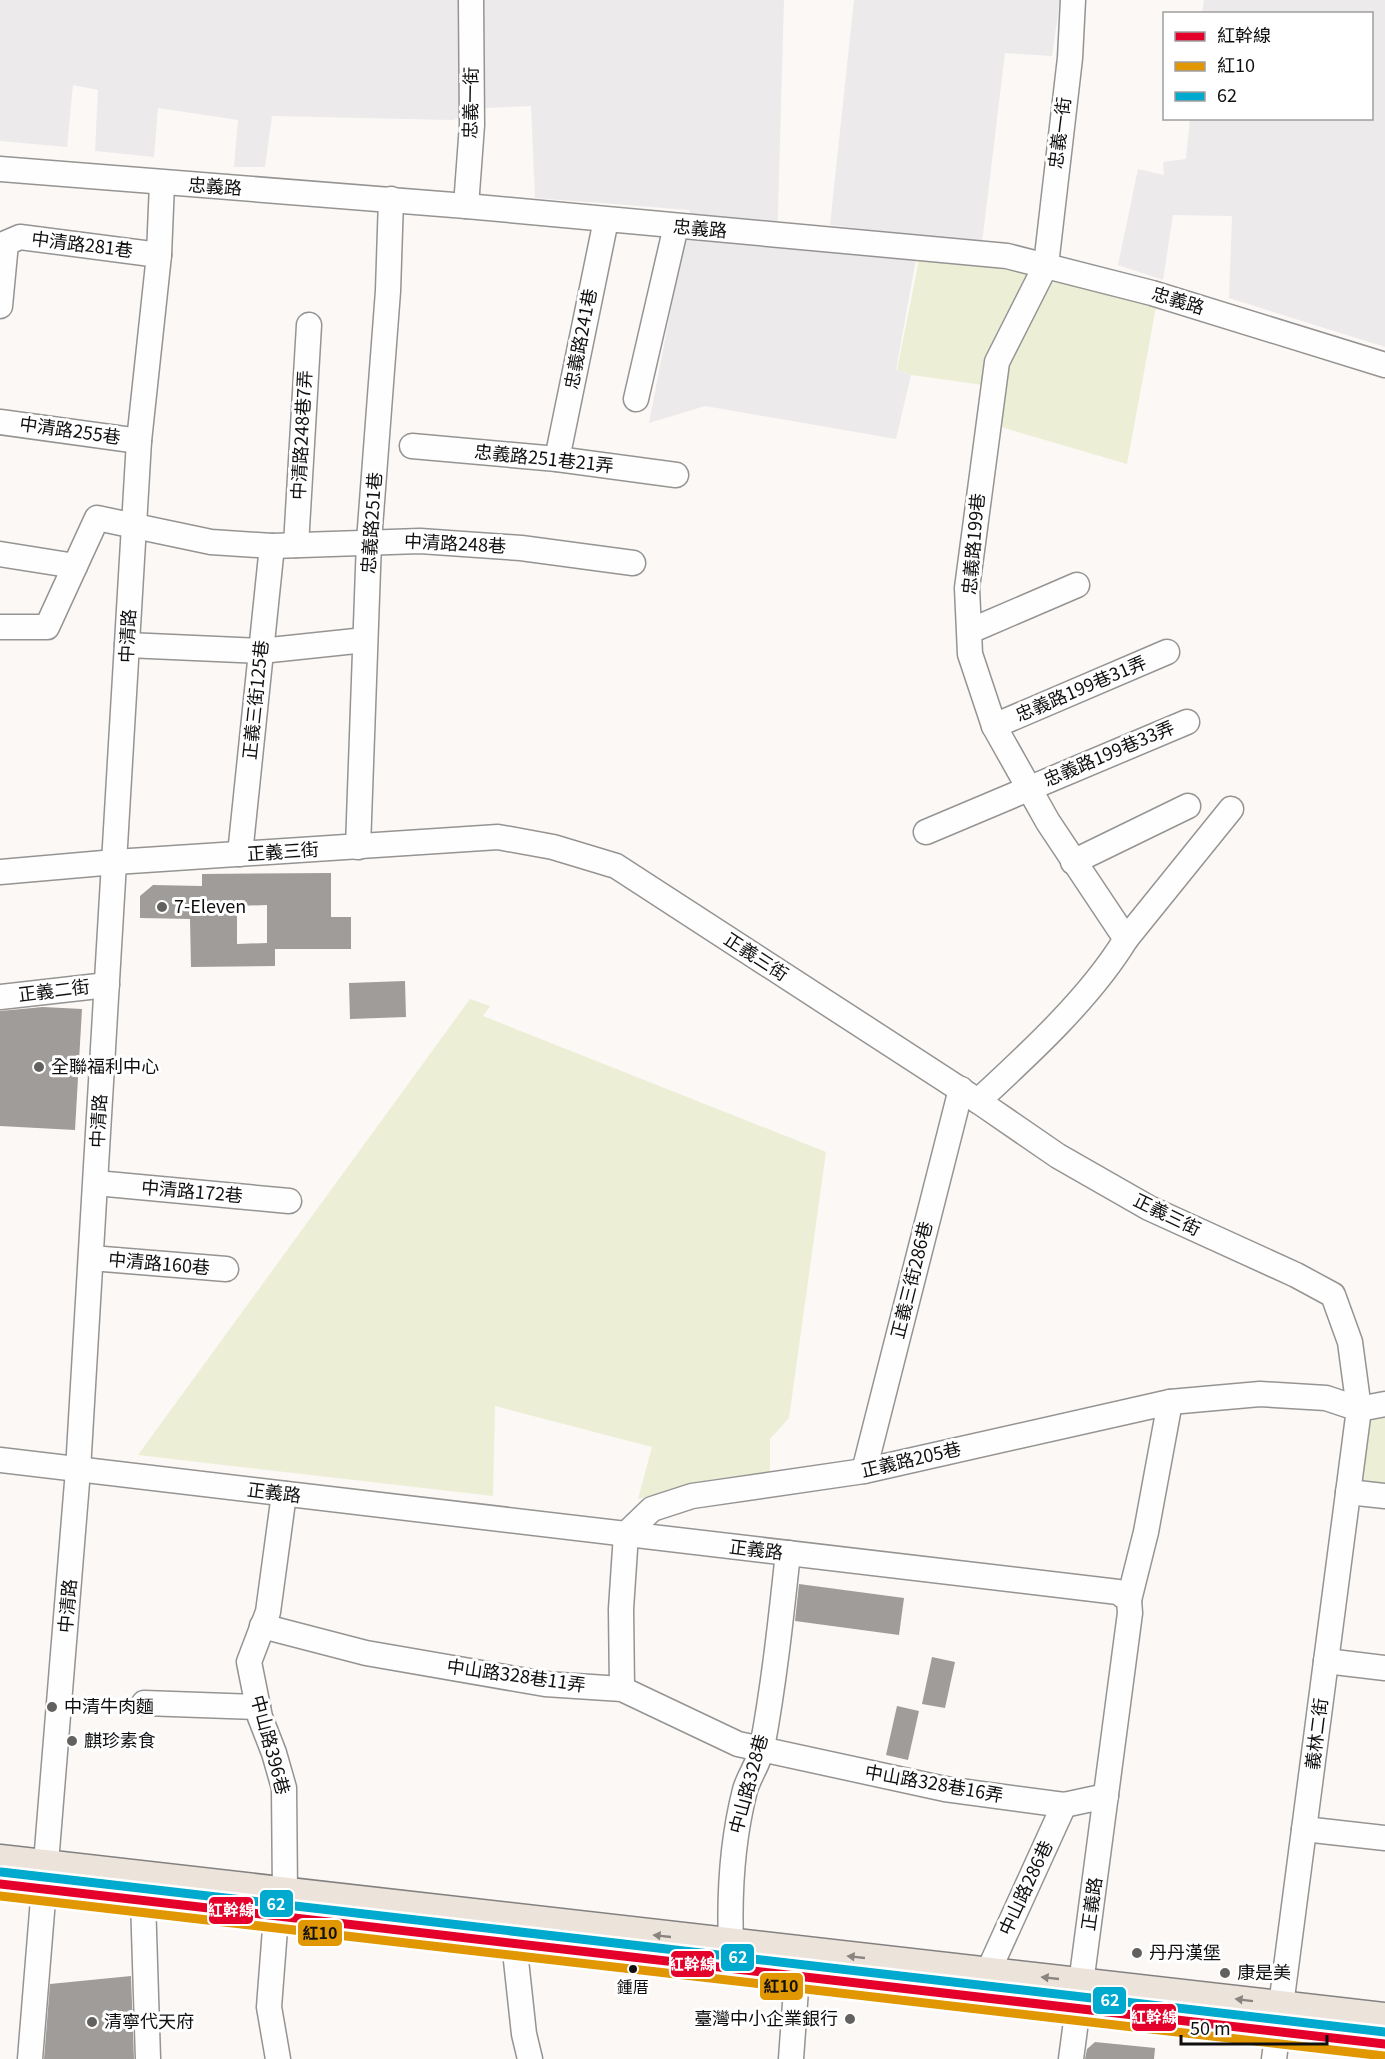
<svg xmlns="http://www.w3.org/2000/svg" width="1385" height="2059" font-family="Georgia,'Noto Sans TC',serif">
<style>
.industrial{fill:#edeaec}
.green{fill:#ecefd6}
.building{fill:#9f9c9a;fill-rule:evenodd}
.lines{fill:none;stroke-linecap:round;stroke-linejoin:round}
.minor-casing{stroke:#959493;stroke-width:27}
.major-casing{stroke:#838180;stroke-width:33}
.minor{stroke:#fefefe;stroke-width:24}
.major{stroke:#ece3db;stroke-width:30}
.bus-1-casing{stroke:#fff;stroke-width:14}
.bus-2-casing{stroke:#fff;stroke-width:14}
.bus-3-casing{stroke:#fff;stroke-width:14}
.bus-1{stroke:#e4002b;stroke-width:9}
.bus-2{stroke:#e09702;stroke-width:9}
.bus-3{stroke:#00a9ce;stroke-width:9}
.oneway{fill:#89847f}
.poi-dot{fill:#626160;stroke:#fff;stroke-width:2}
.bus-dot{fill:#0f0f0f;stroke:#fff;stroke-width:2}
.labels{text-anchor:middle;stroke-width:6;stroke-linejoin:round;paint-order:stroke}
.bus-label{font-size:16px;fill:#0f0f0f;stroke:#fff}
.street-label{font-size:18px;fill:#0f0f0f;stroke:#fff}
.poi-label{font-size:18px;fill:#0f0f0f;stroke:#fff;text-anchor:start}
.line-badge{stroke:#fff;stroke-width:2}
.badge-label{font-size:16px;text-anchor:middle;font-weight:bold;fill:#fff}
.pale-badge-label{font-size:16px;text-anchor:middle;font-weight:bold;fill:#111}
</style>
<rect width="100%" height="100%" fill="#fbf8f5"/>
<g class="industrial">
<path d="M0 0H784L777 244 916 259 896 370 911 375 896 439 705 406 649 423 690 210 535 198 531 106 487 108 453 120 272 116 265 167H234L238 120 158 108 154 157 95 151 98 90 73 85 67 147 0 141Z"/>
<path d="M854 0H1060L1052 56 1005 53 982 243 830 225Z"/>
<path d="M1204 0H1385V347L1229 298 1232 216 1173 215 1163 280 1118 265 1138 169 1164 175 1163 162 1186 159 1190 119 1372 118V14L1202 13Z"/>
</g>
<g class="green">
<path d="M920 255 1043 276 1156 307 1127 464 994 425 997 387 912 375 897 370Z"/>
<path d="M470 999 490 1006 483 1016 826 1152 789 1418 770 1439V1472L713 1479 638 1499 652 1447 495 1406 493 1496 138 1455Z"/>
<path d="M1385 1404V1496L1348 1492 1359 1409Z"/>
</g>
<g class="building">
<path d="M331 873V917H351V949H275V966L191 967 190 919 140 918V896L153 885 202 886V874ZM267 905V943L237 944V906Z"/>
<path d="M405 981 406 1017 350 1019 349 983Z"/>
<path d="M43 1007 82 1009 75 1130 0 1126V1011Z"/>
<path d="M799 1584 904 1598 899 1635 795 1621Z"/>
<path d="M932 1657 955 1662 945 1708 922 1704Z"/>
<path d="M897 1706 919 1711 908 1760 886 1755Z"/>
<path d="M131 1976 134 2059H44L50 1984Z"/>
<path d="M1095 2042 1155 2048 1154 2059H1085L1087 2049Z"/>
</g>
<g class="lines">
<defs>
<g id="minor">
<path d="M1073 0 1070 58 1046 265 997 362 967 588 970 654 994 726 1048 822 1126 939"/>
<path d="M0 169 466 206 1007 256 1152 293 1385 365"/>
<path d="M466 206 472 125 471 0"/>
<path d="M0 306 6 243 20 237 159 255"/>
<path d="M636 399 676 226"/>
<path d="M0 422 139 441"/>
<path d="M412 446 557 459 676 475"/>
<path d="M557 459 606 220"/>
<path d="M296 545 309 325"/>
<path d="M0 554 75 566"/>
<path d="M0 627H47L97 518 211 542 272 546 420 541 521 548 633 563"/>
<path d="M970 631 1077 585"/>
<path d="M127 645 261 651 365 640"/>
<path d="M994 726 1167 652"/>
<path d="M926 832 1187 722"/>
<path d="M358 847 369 541 388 291 391 199"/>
<path d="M240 854 272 546"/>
<path d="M1073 862 1188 806"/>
<path d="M0 872 115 862 498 837 553 847 616 866 978 1101 1058 1156 1149 1208 1296 1275 1333 1295 1350 1342 1359 1409 1274 2059"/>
<path d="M0 997 107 985"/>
<path d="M978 1101C1029 1054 1090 998 1126 939L1231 809"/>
<path d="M96 1183 289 1201"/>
<path d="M91 1258 226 1269"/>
<path d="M0 1460 1118 1592 1129 1600 1130 1613 1071 2059"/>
<path d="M864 1471 961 1089"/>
<path d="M1348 1492 1385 1496"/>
<path d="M284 1494 268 1612 249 1662 260 1717 274 1753 284 1788 285 1894"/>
<path d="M1129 1600 1146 1532 1170 1402"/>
<path d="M262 1626 366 1653 545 1684 622 1689 738 1744 945 1789 1064 1805 1106 1796"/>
<path d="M1326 1661 1385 1668"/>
<path d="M622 1689 621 1609 626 1534 652 1509 692 1496 864 1471 1170 1402 1260 1394 1326 1398 1359 1409 1385 1404"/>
<path d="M144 1703 258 1707"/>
<path d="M1304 1829 1385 1838"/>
<path d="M143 1900 148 2059"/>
<path d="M276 1916 269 2007 278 2059"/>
<path d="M514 1942 524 2034 530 2059"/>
<path d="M731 1944C729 1892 732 1841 745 1790 749 1776 759 1763 762 1748 774 1684 781 1618 788 1553"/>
<path d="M988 1972 1064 1805"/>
<path d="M30 2059 78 1470 139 441 159 255 162 183"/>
<path d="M791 2059 797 1975"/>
</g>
<g id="major">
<path d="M0 1860 1385 2018"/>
<path d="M0 1884 1385 2044"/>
</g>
</defs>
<use href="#minor" class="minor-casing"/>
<use href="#major" class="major-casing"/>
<use href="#minor" class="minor"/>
<use href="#major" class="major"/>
<defs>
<path id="bus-1" d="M0 1884 1385 2044"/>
<path id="bus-2" d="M0 1896 1384 2056"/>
<path id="bus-3" d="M1 1872 1385 2032"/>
</defs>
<use href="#bus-1" class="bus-1-casing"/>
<use href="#bus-2" class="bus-2-casing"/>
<use href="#bus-3" class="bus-3-casing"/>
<use href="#bus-1" class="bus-1"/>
<use href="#bus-2" class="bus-2"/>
<use href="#bus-3" class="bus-3"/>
</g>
<defs><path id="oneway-solid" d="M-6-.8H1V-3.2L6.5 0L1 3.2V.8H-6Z" transform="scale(1.5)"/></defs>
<g class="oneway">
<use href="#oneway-solid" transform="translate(662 1936) rotate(-174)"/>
<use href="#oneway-solid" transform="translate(856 1957) rotate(-174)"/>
<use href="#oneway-solid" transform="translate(1050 1978) rotate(-174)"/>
<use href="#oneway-solid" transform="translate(1244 2000) rotate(-173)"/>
</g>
<g class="poi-dot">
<circle cx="162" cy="907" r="6"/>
<circle cx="39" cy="1067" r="6"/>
<circle cx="52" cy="1707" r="6"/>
<circle cx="72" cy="1741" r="6"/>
<circle cx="1137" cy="1953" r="6"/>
<circle cx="1225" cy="1973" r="6"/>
<circle cx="850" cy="2019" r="6"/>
<circle cx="92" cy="2022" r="6"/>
</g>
<circle class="bus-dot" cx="633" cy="1969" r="5"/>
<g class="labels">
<g class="bus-label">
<text x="633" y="1993">鍾厝</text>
</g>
<g class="street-label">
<text transform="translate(471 103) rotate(-89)" y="6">忠義一街</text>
<text transform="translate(1060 133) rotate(-83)" y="6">忠義一街</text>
<text transform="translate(215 187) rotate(4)" y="6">忠義路</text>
<text transform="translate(700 229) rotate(5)" y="6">忠義路</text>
<text transform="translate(82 245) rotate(7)" y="6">中清路281巷</text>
<text transform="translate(1178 301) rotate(17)" y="6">忠義路</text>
<text transform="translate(581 339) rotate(-79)" y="6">忠義路241巷</text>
<text transform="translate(70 431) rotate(8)" y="6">中清路255巷</text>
<text transform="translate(302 435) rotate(-87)" y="6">中清路248巷7弄</text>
<text transform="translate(544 459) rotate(6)" y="6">忠義路251巷21弄</text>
<text transform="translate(372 523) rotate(-86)" y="6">忠義路251巷</text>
<text transform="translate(455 544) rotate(3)" y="6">中清路248巷</text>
<text transform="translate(974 544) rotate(-85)" y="6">忠義路199巷</text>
<text transform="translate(128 636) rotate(-87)" y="6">中清路</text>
<text transform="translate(1081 689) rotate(-23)" y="6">忠義路199巷31弄</text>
<text transform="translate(256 700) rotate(-84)" y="6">正義三街125巷</text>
<text transform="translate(1109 754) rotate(-23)" y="6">忠義路199巷33弄</text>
<text transform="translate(283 852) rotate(-4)" y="6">正義三街</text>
<text transform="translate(756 957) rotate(33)" y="6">正義三街</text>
<text transform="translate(54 991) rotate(-7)" y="6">正義二街</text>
<text transform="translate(99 1121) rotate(-87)" y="6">中清路</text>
<text transform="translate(192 1192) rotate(5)" y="6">中清路172巷</text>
<text transform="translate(1167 1215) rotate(26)" y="6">正義三街</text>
<text transform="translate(159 1264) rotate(5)" y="6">中清路160巷</text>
<text transform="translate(912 1280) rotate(-76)" y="6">正義三街286巷</text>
<text transform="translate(911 1460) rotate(-13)" y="6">正義路205巷</text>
<text transform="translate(274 1493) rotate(7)" y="6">正義路</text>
<text transform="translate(756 1550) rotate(7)" y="6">正義路</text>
<text transform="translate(68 1606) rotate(-85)" y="6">中清路</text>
<text transform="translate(516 1676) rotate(8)" y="6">中山路328巷11弄</text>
<text transform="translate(1317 1734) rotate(-83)" y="6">義林二街</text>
<text transform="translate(270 1745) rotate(75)" y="6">中山路396巷</text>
<text transform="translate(749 1784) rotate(-75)" y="6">中山路328巷</text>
<text transform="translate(934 1784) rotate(10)" y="6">中山路328巷16弄</text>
<text transform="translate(1026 1888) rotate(-65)" y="6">中山路286巷</text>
<text transform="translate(1092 1904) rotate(-82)" y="6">正義路</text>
</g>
<g class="poi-label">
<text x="174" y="913">7-Eleven</text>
<text x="51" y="1073">全聯福利中心</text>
<text x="64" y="1713">中清牛肉麵</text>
<text x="84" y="1747">麒珍素食</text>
<text x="1149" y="1959">丹丹漢堡</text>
<text x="1237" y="1979">康是美</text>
<text x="838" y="2025" text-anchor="end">臺灣中小企業銀行</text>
<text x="104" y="2028">清寧代天府</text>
</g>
</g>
<g class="line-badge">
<rect x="259" y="1889" width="35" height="29" rx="6" fill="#00a9ce"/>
<rect x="208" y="1896" width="46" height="29" rx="6" fill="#e4002b"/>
<rect x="297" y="1919" width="46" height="28" rx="6" fill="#e09702"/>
<rect x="720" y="1943" width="35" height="29" rx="6" fill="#00a9ce"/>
<rect x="670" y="1950" width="45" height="28" rx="6" fill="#e4002b"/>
<rect x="759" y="1972" width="45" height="29" rx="6" fill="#e09702"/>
<rect x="1092" y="1986" width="35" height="29" rx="6" fill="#00a9ce"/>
<rect x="1131" y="2003" width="46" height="29" rx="6" fill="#e4002b"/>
</g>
<g class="badge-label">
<text x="276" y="1910">62</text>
<text x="231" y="1916">紅幹線</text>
<text x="738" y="1963">62</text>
<text x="692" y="1970">紅幹線</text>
<text x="1110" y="2006">62</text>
<text x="1154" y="2023">紅幹線</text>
</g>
<g class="pale-badge-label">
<text x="320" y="1939">紅10</text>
<text x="781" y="1992">紅10</text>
</g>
<rect x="1163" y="12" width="210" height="108" fill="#ffffff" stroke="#9f9f9f" stroke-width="1.5"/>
<rect x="1175" y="32" width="30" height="9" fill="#e4002b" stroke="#9f9f9f" stroke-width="1.5"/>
<text x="1217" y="42" font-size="18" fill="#0f0f0f">紅幹線</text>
<rect x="1175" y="62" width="30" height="9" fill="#e09702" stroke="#9f9f9f" stroke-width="1.5"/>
<text x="1217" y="72" font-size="18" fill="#0f0f0f">紅10</text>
<rect x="1175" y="92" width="30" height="9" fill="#00a9ce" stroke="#9f9f9f" stroke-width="1.5"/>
<text x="1217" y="102" font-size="18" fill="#0f0f0f">62</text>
<path d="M1181 2035v9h146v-9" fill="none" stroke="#0f0f0f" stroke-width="3"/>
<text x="1190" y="2035" font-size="18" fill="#0f0f0f" stroke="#ffffff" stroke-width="4.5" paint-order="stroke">50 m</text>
</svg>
